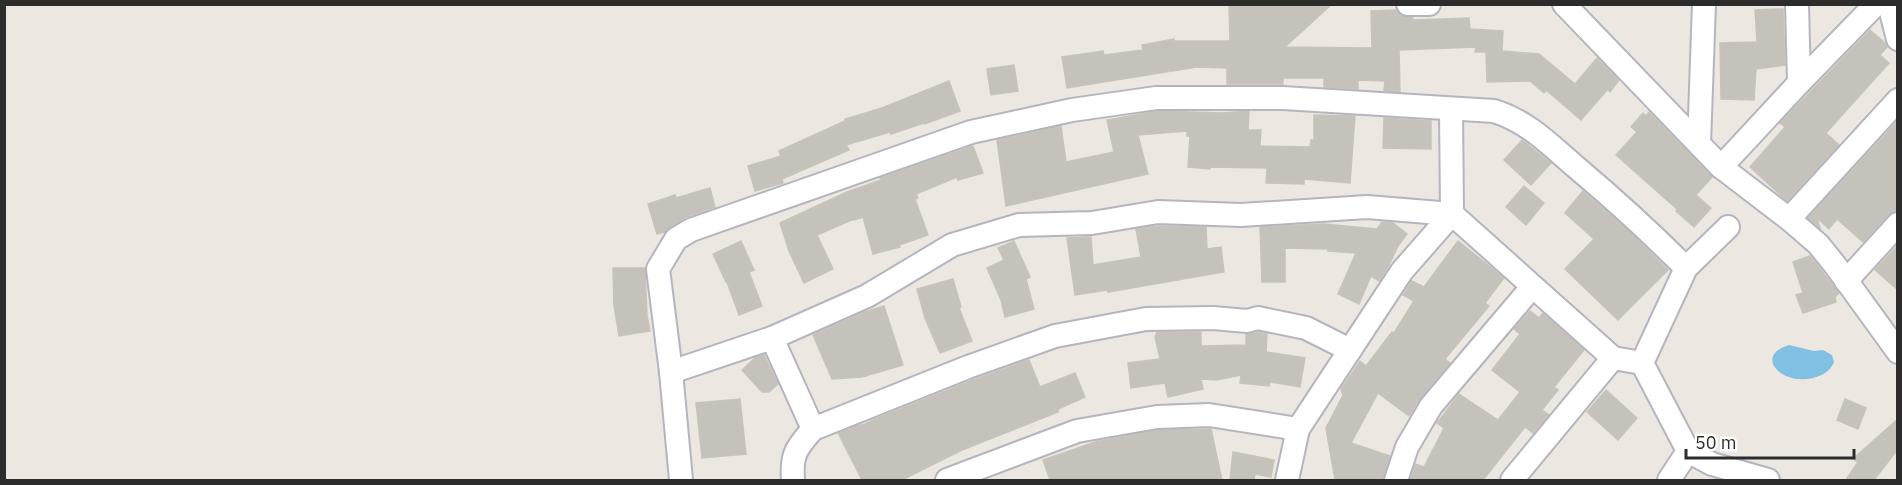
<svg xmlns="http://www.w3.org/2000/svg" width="1902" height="485" font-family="'IBM Plex Sans',sans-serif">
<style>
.water{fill:#80c0e2}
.building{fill:#c5c2bc;stroke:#c8c4ba;stroke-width:1.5}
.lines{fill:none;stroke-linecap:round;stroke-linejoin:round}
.minor-casing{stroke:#b4b5be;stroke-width:26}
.minor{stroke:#fff;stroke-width:22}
</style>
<rect width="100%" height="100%" fill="#ece8e1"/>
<path class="water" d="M1789 345 1814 351 1823 350 1832 355 1834 362C1830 371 1824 375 1813 378 1782 386 1753 356 1789 345Z"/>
<g class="building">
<path d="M1229 4H1332L1285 47 1372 48 1371 11 1396 10 1401 15 1413 18V20L1469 18 1470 29 1503 31 1502 51 1539 54 1575 84 1597 58 1619 80 1610 92 1608 89 1581 120 1546 90 1544 93 1530 81 1487 82 1486 52H1475L1476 47 1399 50 1400 92 1384 91 1385 81 1358 80V89L1324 87V78H1283V84H1227V68L1197 67 1067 88 1062 57 1103 51 1104 55 1143 50 1142 45 1174 39V41H1230Z"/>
<path d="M1783 9 1785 65 1756 69 1754 100 1721 99 1720 43 1757 42 1755 10Z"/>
<path d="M1870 30 1886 44 1887 47 1880 55 1889 63 1826 133 1839 145 1787 201 1750 167 1785 127 1780 123Z"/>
<path d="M1014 65 1018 91 991 95 987 69Z"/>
<path d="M949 81 960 111 925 124 924 123 891 134 890 132 846 145 849 150 782 179 783 183 755 191 748 166 781 156 779 151 845 121V119L882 108Z"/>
<path d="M1157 111 1222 113 1249 111 1248 130H1261L1260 146 1310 147 1311 140H1314V115L1355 116 1350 183 1304 179V184L1266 183 1267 168 1210 167V169L1188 167 1190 136H1187V131L1138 135 1148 174 1006 206 997 140 1061 126 1066 162 1114 152 1107 120Z"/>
<path d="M1649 112 1712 177 1696 195 1711 208 1694 227 1676 211 1677 209 1616 155 1637 132 1631 127 1643 113 1646 116Z"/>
<path d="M1384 118 1431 121V149L1383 148Z"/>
<path d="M1898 121V211L1888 215 1863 242 1837 219 1829 229 1817 218 1820 228 1808 218Z"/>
<path d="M1522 140 1551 163 1531 185 1504 160Z"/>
<path d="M973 146 983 173 958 180 957 177 916 194 918 198 915 199 928 235 899 245 900 247 873 254 863 217 854 220V219L817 235 833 269 804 283 789 251 780 223 847 192 881 180 880 178Z"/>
<path d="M1524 186 1544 203 1526 225 1506 207Z"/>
<path d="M710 188 715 207 684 218 664 232 657 234 648 204 675 195 676 198Z"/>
<path d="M1583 191 1637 239 1668 270 1618 320 1565 269 1594 239 1565 213Z"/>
<path d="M1382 222 1393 223 1407 234 1398 246 1388 267 1379 281 1371 276 1359 304 1338 294 1356 253 1328 251V249L1285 248V282H1262L1260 227 1324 224 1377 229Z"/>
<path d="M1159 226 1206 227 1207 249 1221 247 1224 272 1108 292V290L1075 295 1067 238 1091 237 1093 265 1141 257 1136 229Z"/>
<path d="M741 241 754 270 749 272 762 306 739 315 727 282H726L713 254Z"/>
<path d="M1014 241 1030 277 1026 279 1034 309 1005 317 1001 300 987 268 1004 260 998 248Z"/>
<path d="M1458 241 1504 278 1485 303 1489 306 1445 359 1450 363 1421 397 1409 416 1378 393 1351 443 1390 456 1383 480H1335L1326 428 1343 395 1341 389 1360 361 1366 366 1392 332 1394 333 1414 301 1403 295 1412 281 1424 287Z"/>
<path d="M1898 245V290L1875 270Z"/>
<path d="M1810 256 1839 293 1835 297 1836 302 1803 313 1796 295 1803 293 1793 262Z"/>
<path d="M613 268H645L647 315 650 331 619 336 614 306Z"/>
<path d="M953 279 961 307 959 308 972 341 940 353 925 318 917 289Z"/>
<path d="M884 306 903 365 862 377 832 379 813 335 865 312Z"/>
<path d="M1530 311 1539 318 1543 313 1584 350 1554 387 1558 390 1542 410 1549 415 1533 433 1525 427 1483 480H1410L1415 464 1424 467 1444 428 1437 423 1459 394 1498 420 1520 392 1492 370 1520 334 1514 329Z"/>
<path d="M1157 332H1201V346L1246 345V334L1258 332 1267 334 1266 352 1305 358 1300 387 1270 382 1269 386 1240 383 1241 375 1217 380 1201 379 1203 389 1168 397 1165 383 1131 388 1128 363 1160 359 1155 337Z"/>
<path d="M764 355 778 384 769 392H762L742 370 755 358Z"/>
<path d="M1029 360 1040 387 1075 373 1085 397 1058 409V412L962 450 902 480H862L838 433 862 424 863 425 875 419 973 380Z"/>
<path d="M1606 390 1637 418 1618 440 1587 412Z"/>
<path d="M740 399 746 454 702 458 696 403Z"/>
<path d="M1845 399 1866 408 1858 429 1837 420Z"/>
<path d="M1898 419V449L1874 480H1846L1858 462 1853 459Z"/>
<path d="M1211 429 1222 480H1050L1043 460 1095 442 1158 430Z"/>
<path d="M1233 452 1274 460 1271 477 1255 474 1254 480H1230Z"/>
</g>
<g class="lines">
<defs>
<g id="minor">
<path d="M1408 4H1429"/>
<path d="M1564 4 1721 167 1789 219 1818 244 1835 265 1898 352"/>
<path d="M1797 4 1799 83"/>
<path d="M1889 4 1898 39"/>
<path d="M1699 144 1704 4"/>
<path d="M1721 167 1799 83 1876 4"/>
<path d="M1789 219 1898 100"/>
<path d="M1846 281 1898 224"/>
<path d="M772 338 813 429"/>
<path d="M1642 363 1686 268 1728 227"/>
<path d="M671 372 772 338 867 296 952 245 1019 225 1092 223 1158 212 1241 215 1367 207 1452 214 1613 358 1642 363 1688 451 1712 464 1768 480"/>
<path d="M681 480 671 372 658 269 676 239 691 230 971 132 1072 110 1156 98H1283L1494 111C1529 122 1550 145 1577 168 1615 200 1651 233 1686 268"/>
<path d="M793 480C791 455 796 448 813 429L968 367 1055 336 1146 319 1213 318 1247 321 1258 318 1306 328 1350 350"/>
<path d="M947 480 1077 431 1157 417 1209 415 1298 429"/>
<path d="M1287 480 1298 429 1402 271 1452 214 1451 109"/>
<path d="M1396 480 1407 447 1431 406 1532 287"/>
<path d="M1512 480 1613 358"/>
<path d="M1669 480 1688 451"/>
</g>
</defs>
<use href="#minor" class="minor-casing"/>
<use href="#minor" class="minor"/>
</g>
<rect width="1902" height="485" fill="none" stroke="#2c2c2c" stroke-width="12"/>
<path d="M1686 449v9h168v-9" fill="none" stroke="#2c2c2c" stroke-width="3"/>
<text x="1695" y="449" font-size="18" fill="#2c2c2c" stroke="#ffffff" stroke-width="4.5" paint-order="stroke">50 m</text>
</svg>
